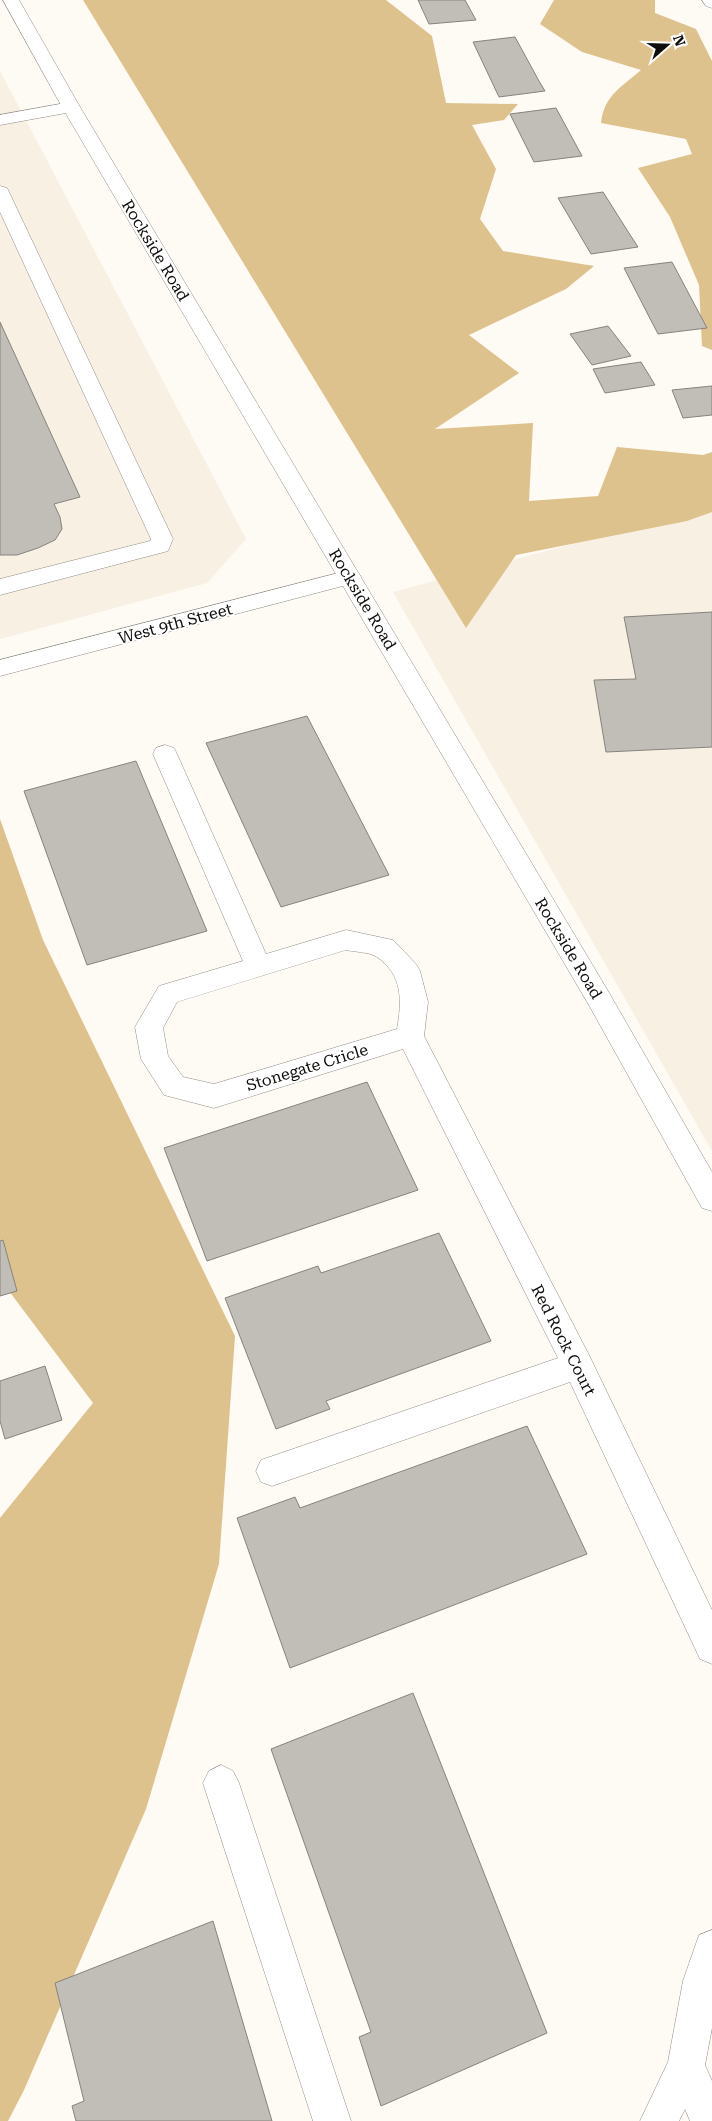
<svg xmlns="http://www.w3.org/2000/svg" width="712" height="2121" font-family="'Roboto Serif',serif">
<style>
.built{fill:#f7f0e3}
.forest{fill:#dec28d}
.building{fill:#c1beb8;stroke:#86837d}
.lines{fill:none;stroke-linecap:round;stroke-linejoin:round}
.minor-casing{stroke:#8f8c86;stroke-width:1}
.major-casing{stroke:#8f8c86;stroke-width:1}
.minor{fill:#fff;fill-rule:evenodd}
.major{fill:#fff;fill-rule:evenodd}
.labels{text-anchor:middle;stroke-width:4;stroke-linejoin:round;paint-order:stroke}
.street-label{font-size:16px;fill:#0e0d0b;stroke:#fff}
</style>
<rect width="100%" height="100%" fill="#fefaf4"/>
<g class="built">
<path d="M0 71 246 539 207 583 0 639Z"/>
<path d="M712 507V1151L393 592Z"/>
</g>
<g class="forest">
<path d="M83 0H386L432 36 446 103 518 104 504 120 472 125 496 169 480 219 503 251 594 266 566 289 469 335 519 373 435 429 533 423 529 501 598 496 617 447 703 455 712 452V512L687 521 516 555 466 628Z"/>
<path d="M554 0H655V13L696 29 712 61V350L702 346 699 285 670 217 638 168 692 154 686 139 601 123C604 95 622 87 641 70L582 52 540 24Z"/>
<path d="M0 819 43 940 235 1336 219 1564 146 1809 24 2090 8 2121H0V1518L93 1403 0 1279Z"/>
</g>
<g class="building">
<path d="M418 0H465L476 20 429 24Z"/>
<path d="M515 37 539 81 545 91 499 97 473 42Z"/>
<path d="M556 108 582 156 534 162 510 114Z"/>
<path d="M603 192 627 230 638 247 591 254 558 198Z"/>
<path d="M672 262 707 328 658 334 624 268Z"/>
<path d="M0 322 80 497 54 504 60 517 62 529 55 540 38 548 17 555H0Z"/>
<path d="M608 326 631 356 592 365 570 334Z"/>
<path d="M641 362 655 385 605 393 593 369Z"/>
<path d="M712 386V415L683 418 672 390Z"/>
<path d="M712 612V747L606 752 594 680 636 679 624 617Z"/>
<path d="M307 716 389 875 281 907 206 743Z"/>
<path d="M136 761 207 931 87 965 24 791Z"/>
<path d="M367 1082 418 1190 207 1261 164 1148Z"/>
<path d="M439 1233 491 1341 326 1401 330 1409 276 1429 225 1298 318 1266 321 1273Z"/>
<path d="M3 1240 17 1291 0 1296V1241Z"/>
<path d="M45 1366 62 1420 5 1439 0 1421V1381Z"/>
<path d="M527 1426 587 1554 290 1668 237 1518 295 1497 300 1508Z"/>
<path d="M413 1693 547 2033 381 2106 359 2037 371 2032 271 1749Z"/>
<path d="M213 1921 272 2121H76L72 2106 84 2101 55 1983Z"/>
</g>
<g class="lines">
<defs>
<g id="minor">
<path d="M702 0H712V8L706 6Z"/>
<path d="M71 102 77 103 80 107 77 111 0 125V115Z"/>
<path d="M0 186 7 188 9 192 173 539 168 551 0 595V579L150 541 151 539 0 212Z"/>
<path d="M350 570 358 572 361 577 358 582 0 676V660Z"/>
<path d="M165 745 174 748 177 754 266 954 346 930 393 940 416 964 420 971 428 1002 424 1036 589 1355 712 1610V1664L700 1659 570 1382 272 1486 261 1482 256 1471 261 1460 558 1358 403 1049 214 1108 164 1095 141 1059 135 1027 159 986 243 961 153 754 156 748ZM346 950C355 952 370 952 377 957 403 975 402 1001 397 1029L214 1084 183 1077 168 1056 163 1028 177 1002Z"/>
<path d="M221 1765 233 1771 239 1783 351 2121H313L203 1783 209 1771Z"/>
<path d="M712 1930V2028L705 2065 712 2081V2121H690L685 2109 679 2121H640L668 2062 683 1981 699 1935Z"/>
</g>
<path id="major" d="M3 0H19L80 107 608 991 712 1172V1211L702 1208 590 1007 62 107Z"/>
</defs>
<use href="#minor" class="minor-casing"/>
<use href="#major" class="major-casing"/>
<use href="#minor" class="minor"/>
<use href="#major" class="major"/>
</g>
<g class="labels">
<g class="street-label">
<text transform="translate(156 250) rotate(59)" y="6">Rockside Road</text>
<text transform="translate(363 599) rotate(59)" y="6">Rockside Road</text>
<text transform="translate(175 623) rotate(-15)" y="6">West 9th Street</text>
<text transform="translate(569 948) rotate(59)" y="6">Rockside Road</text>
<text transform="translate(307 1067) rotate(-17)" y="6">Stonegate Cricle</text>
<text transform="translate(564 1340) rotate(63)" y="6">Red Rock Court</text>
</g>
</g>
<g transform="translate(667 45) rotate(70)" stroke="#ffffff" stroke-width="4" paint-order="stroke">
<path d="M0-4L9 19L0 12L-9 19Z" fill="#0e0d0b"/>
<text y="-8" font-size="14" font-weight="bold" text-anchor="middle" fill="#0e0d0b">N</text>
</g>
</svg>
